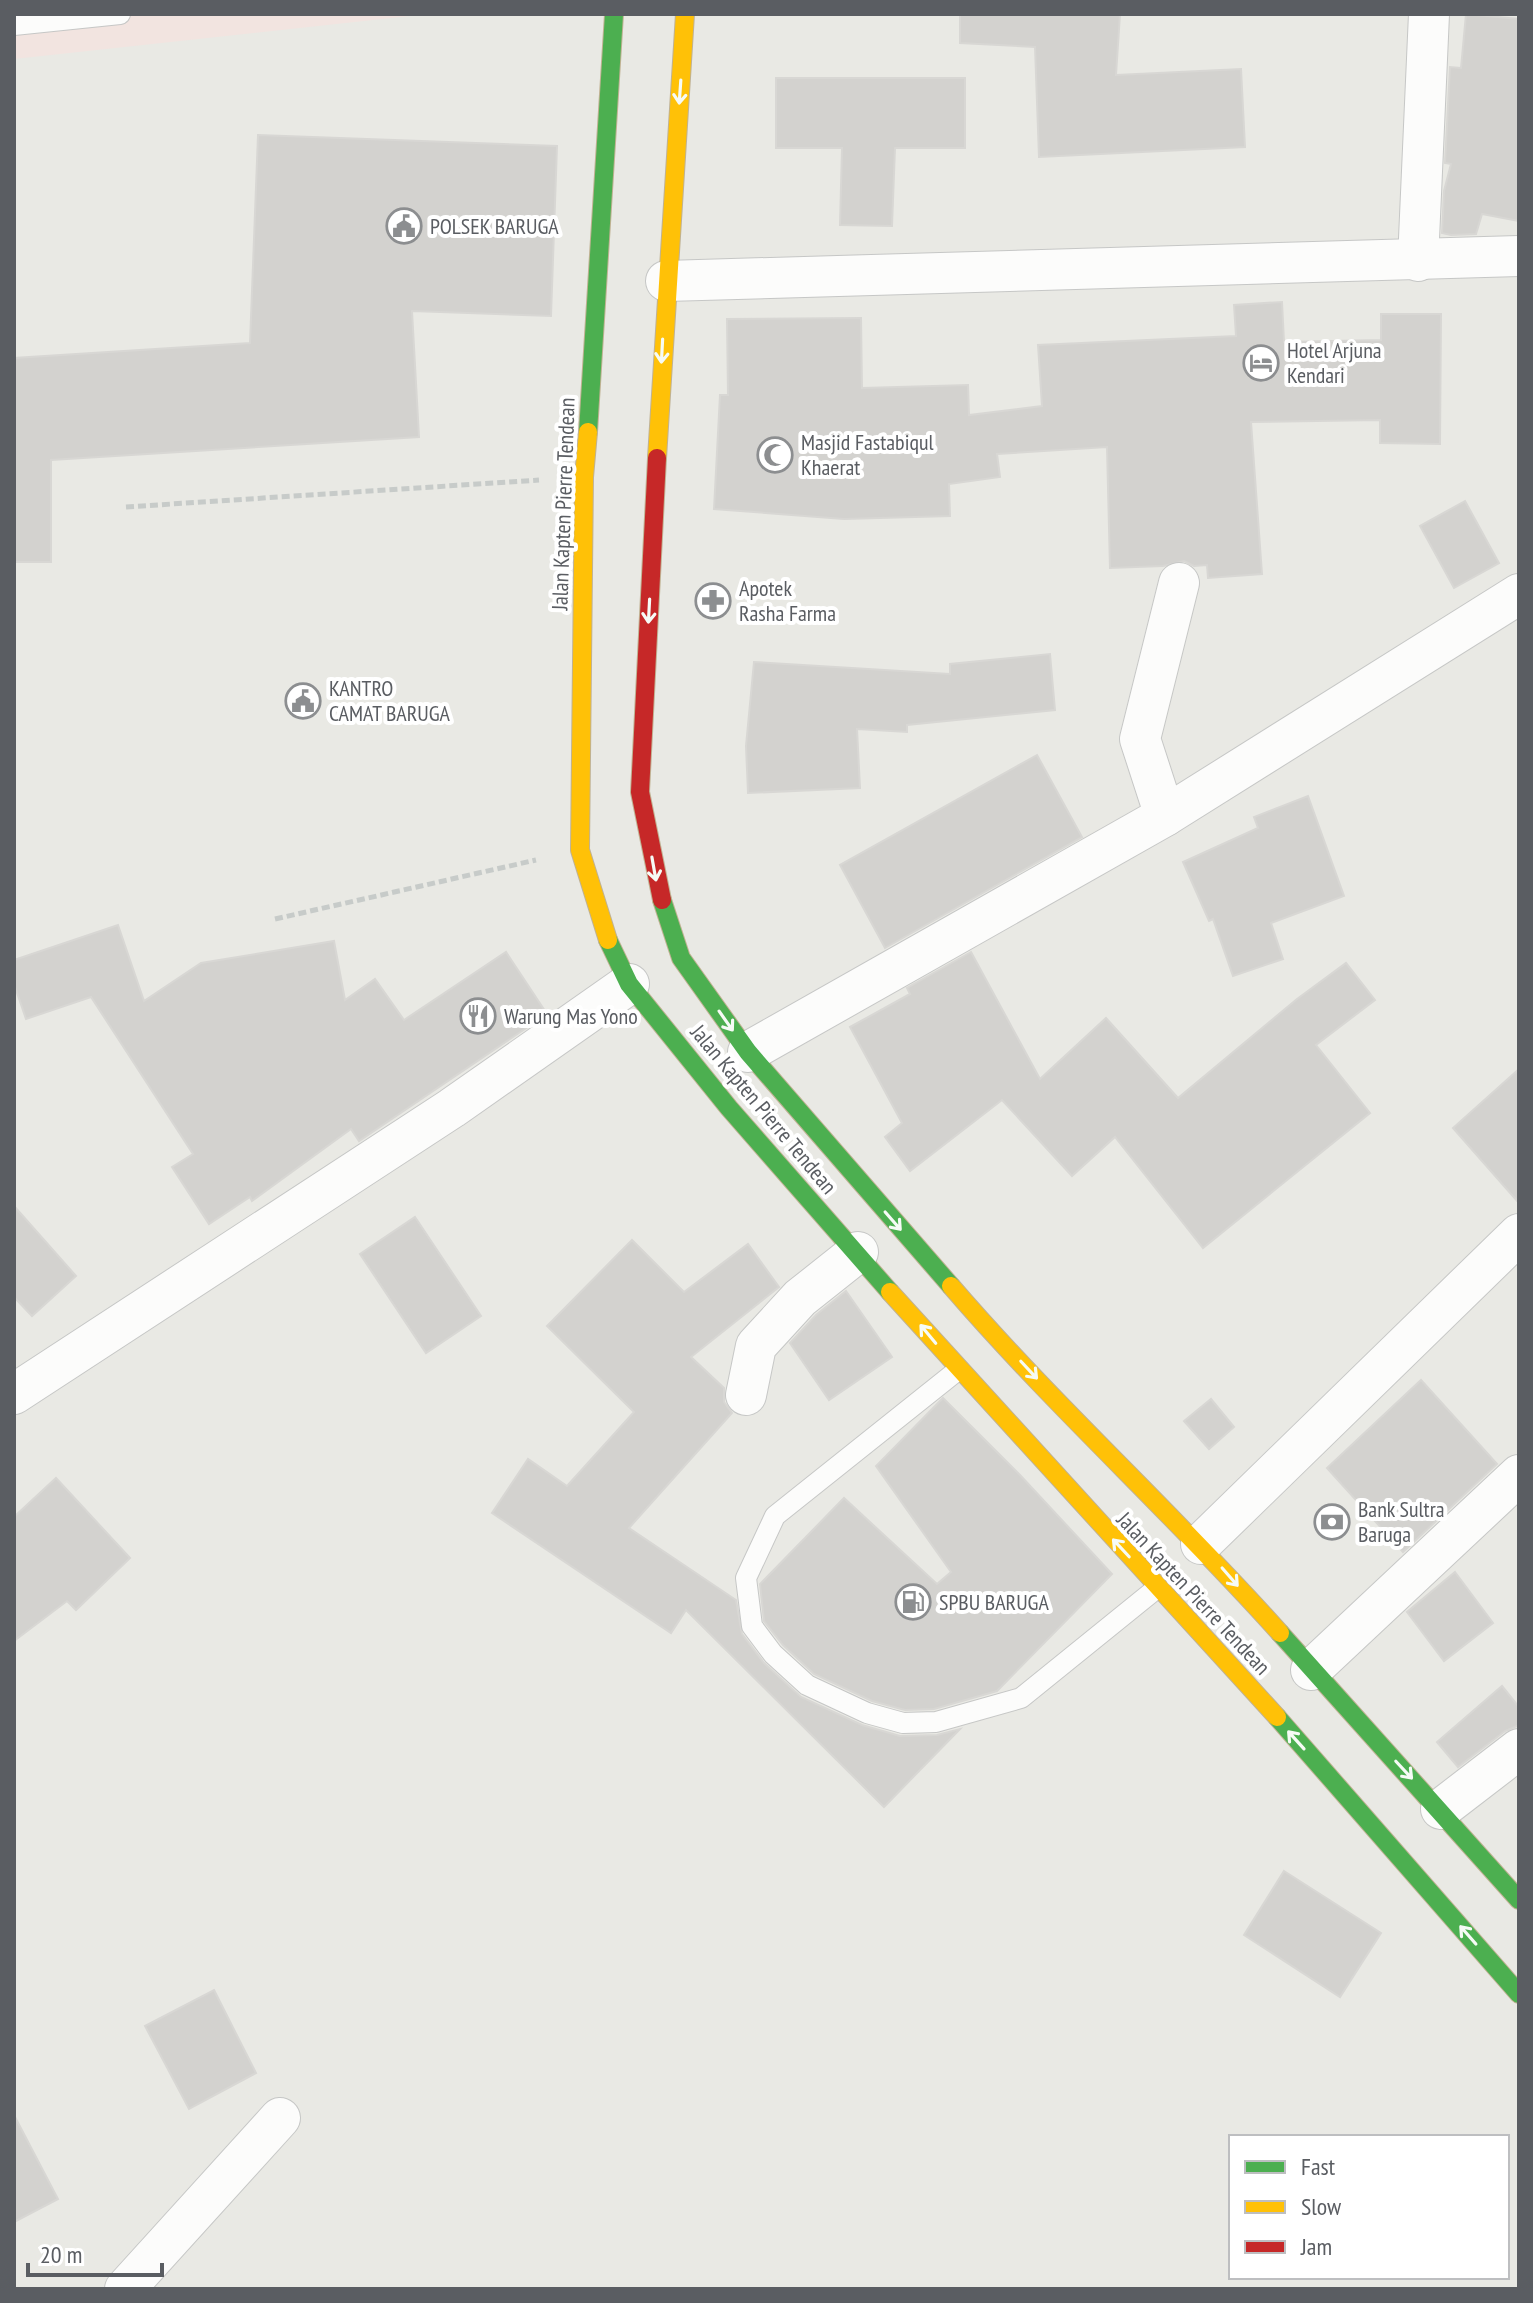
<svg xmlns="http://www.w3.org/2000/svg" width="1533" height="2303" font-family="'PT Sans Narrow',sans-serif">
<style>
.medical{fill:#f2e4e0}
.building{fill:#d3d2cf;stroke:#d8d7d4;stroke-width:2}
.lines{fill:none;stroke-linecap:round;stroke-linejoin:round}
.lane-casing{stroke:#c6c7c6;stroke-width:22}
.street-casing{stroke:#c6c7c6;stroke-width:42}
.fast-casing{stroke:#c0b293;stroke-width:20}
.slow-casing{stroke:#c0b293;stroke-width:20}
.jam-casing{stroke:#c0b293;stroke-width:20}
.path{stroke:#c7cbc9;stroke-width:5;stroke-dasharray:8 4;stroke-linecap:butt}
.lane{stroke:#fcfcfb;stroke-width:20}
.street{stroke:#fcfcfb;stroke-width:40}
.fast{stroke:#4caf50;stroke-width:18}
.slow{stroke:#ffc107;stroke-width:18}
.jam{stroke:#c62828;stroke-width:18}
.oneway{stroke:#f6fbf6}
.labels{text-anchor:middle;stroke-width:8;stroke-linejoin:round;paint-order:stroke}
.poi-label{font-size:22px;fill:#5a5d62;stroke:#fff;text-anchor:start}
.street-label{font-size:22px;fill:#5a5d62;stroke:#fff}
</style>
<rect width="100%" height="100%" fill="#e9e9e4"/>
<path class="medical" d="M14 14H428L14 59Z"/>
<g class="building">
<path d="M960 14H1120L1116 75 1241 69 1245 147 1039 157 1035 47 960 43Z"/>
<path d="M1466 14 1519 19V221L1482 214 1476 234 1451 235 1442 233 1444 191 1451 164 1445 163 1450 67 1461 68Z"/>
<path d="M776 78H965V148H895L892 226 840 225 842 148H776Z"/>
<path d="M258 135 557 146 551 316 412 311 419 437 51 460V562H14V358L250 343Z"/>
<path d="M1282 302 1284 342 1381 340V314H1441L1440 444 1380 443V420L1251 422 1262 574 1208 578 1207 565 1194 566 1184 561 1163 566 1110 568 1107 447 997 454 1000 477 949 484 950 516 844 519 714 509 720 395H728L727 319 861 318 862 388 968 385 969 415 1042 406 1038 345 1236 336 1234 305Z"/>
<path d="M1465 501 1499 563 1454 588 1420 526Z"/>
<path d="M1050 654 1055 710 907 725V732L857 729 860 788 748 793 746 746 754 662 950 674V664Z"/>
<path d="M1037 755 1082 837 885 948 840 865Z"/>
<path d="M1308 796 1344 896 1271 923 1283 959 1233 976 1213 919 1209 921 1183 862 1258 828 1254 817Z"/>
<path d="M118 925 144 1001 201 963 334 941 345 1000 375 979 404 1020 506 952 547 1014 359 1141 351 1129 252 1201 250 1197 209 1224 172 1167 193 1154 91 997 26 1019 14 984V960Z"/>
<path d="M971 952 1040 1079 1106 1018 1178 1098 1297 999 1346 963 1375 1000 1316 1045 1370 1113 1203 1248 1115 1137 1072 1176 1002 1100 910 1171 885 1137 902 1123 850 1027 910 994 907 988Z"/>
<path d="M1519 1069V1203L1453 1128Z"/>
<path d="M14 1206 76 1276 32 1316 14 1297Z"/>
<path d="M415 1217 481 1316 426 1353 360 1254Z"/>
<path d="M632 1240 684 1292 748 1244 779 1287 691 1357 724 1388V1402L732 1413 629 1528 736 1600 742 1634 764 1663 801 1697 862 1725 900 1736 937 1735 960 1729 884 1807 686 1610 671 1633 492 1513 528 1459 567 1486 634 1412 547 1326Z"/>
<path d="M846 1291 892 1357 829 1400 790 1343 816 1315Z"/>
<path d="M1421 1380 1497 1464 1403 1552 1327 1468Z"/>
<path d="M943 1398 1020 1475 1112 1574 997 1691 934 1709 905 1710 872 1701 814 1674 783 1645 764 1621 760 1584 844 1498 937 1584 951 1572 876 1466Z"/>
<path d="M1211 1399 1234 1427 1209 1449 1184 1421Z"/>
<path d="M56 1478 130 1558 76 1610 67 1601 14 1641V1517Z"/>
<path d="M1455 1572 1493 1623 1444 1661 1407 1612Z"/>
<path d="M1502 1686 1519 1707V1725L1505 1731 1458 1767 1437 1742Z"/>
<path d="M1284 1871 1381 1933 1340 1997 1244 1935Z"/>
<path d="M214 1990 256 2073 189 2109 145 2026Z"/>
<path d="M14 2115 58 2199 14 2222Z"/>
</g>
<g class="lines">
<defs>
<g id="lane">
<path d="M14 25 120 14"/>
<path d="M958 1370 775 1516 746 1578 752 1626 773 1654 807 1685 867 1713 903 1723 936 1722 1021 1698 1157 1588"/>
</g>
<g id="street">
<path d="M1418 261 1429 14"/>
<path d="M666 281 1519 256"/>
<path d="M1165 816 1140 739 1179 583"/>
<path d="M748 1052 1165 816 1519 594"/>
<path d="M14 1394 452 1108 629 984"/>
<path d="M746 1395 756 1346 800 1298 858 1252"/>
<path d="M1201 1544 1519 1234"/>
<path d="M1311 1670 1519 1475"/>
<path d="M1441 1809 1519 1749"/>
<path d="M125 2289 280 2118"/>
</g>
<g id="fast">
<path d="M588 432 614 14"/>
<path d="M662 900 681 958 748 1052 951 1286"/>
<path d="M608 940 629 984 729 1108 890 1292"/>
<path d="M1280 1633 1519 1900"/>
<path d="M1277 1717 1519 1994"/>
</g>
<g id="slow">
<path d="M588 432 584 477 580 850 608 940"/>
<path d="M657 458 685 14"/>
<path d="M951 1286C1055 1407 1174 1514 1280 1633"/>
<path d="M890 1292 1277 1717"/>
</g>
<path id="jam" d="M657 458 640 792 662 900"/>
</defs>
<use href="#lane" class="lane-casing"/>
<use href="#street" class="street-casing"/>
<use href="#fast" class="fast-casing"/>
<use href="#slow" class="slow-casing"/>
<use href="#jam" class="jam-casing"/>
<g class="path">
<path d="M126 507 539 480"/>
<path d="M275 919 536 860"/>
</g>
<use href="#lane" class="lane"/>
<use href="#street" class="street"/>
<use href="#fast" class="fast"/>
<use href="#slow" class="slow"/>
<use href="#jam" class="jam"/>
</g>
<defs><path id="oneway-shaft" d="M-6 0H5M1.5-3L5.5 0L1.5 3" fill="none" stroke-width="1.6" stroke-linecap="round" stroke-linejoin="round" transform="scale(2)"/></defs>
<g class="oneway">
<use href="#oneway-shaft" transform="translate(680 92) rotate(94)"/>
<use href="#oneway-shaft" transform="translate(662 351) rotate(93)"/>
<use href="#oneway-shaft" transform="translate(649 611) rotate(93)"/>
<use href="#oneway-shaft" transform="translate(654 869) rotate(80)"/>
<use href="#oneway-shaft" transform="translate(726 1021) rotate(55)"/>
<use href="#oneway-shaft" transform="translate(893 1221) rotate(49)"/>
<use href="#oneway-shaft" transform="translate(928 1334) rotate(-130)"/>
<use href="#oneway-shaft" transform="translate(1029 1370) rotate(47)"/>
<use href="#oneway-shaft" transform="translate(1121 1548) rotate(-133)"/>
<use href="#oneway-shaft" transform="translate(1230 1577) rotate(49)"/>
<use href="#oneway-shaft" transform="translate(1296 1740) rotate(-132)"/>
<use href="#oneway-shaft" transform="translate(1404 1770) rotate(47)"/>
<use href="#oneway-shaft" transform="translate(1468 1935) rotate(-131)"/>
</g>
<defs>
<symbol id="civic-ring" viewBox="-11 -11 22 22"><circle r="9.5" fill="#fff" stroke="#8c8e90" stroke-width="1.5"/><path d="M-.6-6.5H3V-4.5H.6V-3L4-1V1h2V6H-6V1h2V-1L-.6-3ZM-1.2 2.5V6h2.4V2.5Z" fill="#8c8e90"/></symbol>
<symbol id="hotel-ring" viewBox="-11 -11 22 22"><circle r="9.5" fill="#fff" stroke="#8c8e90" stroke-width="1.5"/><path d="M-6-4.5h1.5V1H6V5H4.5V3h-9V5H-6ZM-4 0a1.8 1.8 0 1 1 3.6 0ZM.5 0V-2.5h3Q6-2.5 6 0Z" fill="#8c8e90"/></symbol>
<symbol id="mosque-ring" viewBox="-11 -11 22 22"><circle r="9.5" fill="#fff" stroke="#8c8e90" stroke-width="1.5"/><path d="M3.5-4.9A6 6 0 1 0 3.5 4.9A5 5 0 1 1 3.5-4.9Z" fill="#8c8e90"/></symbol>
<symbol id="pharmacy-ring" viewBox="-11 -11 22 22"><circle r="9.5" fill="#fff" stroke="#8c8e90" stroke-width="1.5"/><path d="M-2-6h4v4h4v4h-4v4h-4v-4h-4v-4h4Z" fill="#8c8e90"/></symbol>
<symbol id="restaurant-ring" viewBox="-11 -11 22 22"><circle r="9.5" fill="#fff" stroke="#8c8e90" stroke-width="1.5"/><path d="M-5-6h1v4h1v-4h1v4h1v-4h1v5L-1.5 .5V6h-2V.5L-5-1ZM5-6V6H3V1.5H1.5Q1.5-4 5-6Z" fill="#8c8e90"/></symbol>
<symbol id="bank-ring" viewBox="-11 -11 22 22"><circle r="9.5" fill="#fff" stroke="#8c8e90" stroke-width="1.5"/><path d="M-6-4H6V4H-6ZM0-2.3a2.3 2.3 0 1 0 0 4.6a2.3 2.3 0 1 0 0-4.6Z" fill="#8c8e90"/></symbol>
<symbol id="fuel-ring" viewBox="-11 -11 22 22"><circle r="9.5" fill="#fff" stroke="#8c8e90" stroke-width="1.5"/><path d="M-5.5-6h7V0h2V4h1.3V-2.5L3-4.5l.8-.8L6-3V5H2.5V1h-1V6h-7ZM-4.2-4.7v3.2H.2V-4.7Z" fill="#8c8e90"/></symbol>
</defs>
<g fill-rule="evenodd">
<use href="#civic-ring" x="384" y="206" width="40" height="40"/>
<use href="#hotel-ring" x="1241" y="343" width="40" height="40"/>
<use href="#mosque-ring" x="755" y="435" width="40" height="40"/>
<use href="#pharmacy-ring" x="693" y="581" width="40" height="40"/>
<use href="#civic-ring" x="283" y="681" width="40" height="40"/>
<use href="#restaurant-ring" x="458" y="996" width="40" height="40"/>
<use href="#bank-ring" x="1312" y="1502" width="40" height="40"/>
<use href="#fuel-ring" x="893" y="1582" width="40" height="40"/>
</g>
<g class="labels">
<g class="poi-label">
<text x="430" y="234">POLSEK BARUGA</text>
<text x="1287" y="358">Hotel Arjuna<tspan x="1287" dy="25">Kendari</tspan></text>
<text x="801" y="450">Masjid Fastabiqul<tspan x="801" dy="25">Khaerat</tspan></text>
<text x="739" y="596">Apotek<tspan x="739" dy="25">Rasha Farma</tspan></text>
<text x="329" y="696">KANTRO<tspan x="329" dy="25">CAMAT BARUGA</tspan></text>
<text x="504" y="1024">Warung Mas Yono</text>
<text x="1358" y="1517">Bank Sultra<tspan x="1358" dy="25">Baruga</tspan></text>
<text x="939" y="1610">SPBU BARUGA</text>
</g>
<g class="street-label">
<text transform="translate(563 504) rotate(-88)" y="8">Jalan Kapten Pierre Tendean</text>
<text transform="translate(764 1109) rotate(50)" y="8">Jalan Kapten Pierre Tendean</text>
<text transform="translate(1194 1593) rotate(47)" y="8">Jalan Kapten Pierre Tendean</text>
</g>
</g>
<rect width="1533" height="2303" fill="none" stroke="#5a5d62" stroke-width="32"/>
<rect x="1229" y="2135" width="280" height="144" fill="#ffffff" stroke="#bdbec0" stroke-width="2"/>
<rect x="1245" y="2161" width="40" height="12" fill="#4caf50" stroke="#bdbec0" stroke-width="2"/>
<text x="1301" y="2175" font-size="24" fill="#5a5d62">Fast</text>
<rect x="1245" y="2201" width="40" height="12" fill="#ffc107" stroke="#bdbec0" stroke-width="2"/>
<text x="1301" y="2215" font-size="24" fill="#5a5d62">Slow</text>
<rect x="1245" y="2241" width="40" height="12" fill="#c62828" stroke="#bdbec0" stroke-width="2"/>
<text x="1301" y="2255" font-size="24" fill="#5a5d62">Jam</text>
<path d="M28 2263v12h134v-12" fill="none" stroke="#5a5d62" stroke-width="4"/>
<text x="40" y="2263" font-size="24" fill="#5a5d62" stroke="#ffffff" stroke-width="6" paint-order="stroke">20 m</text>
</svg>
